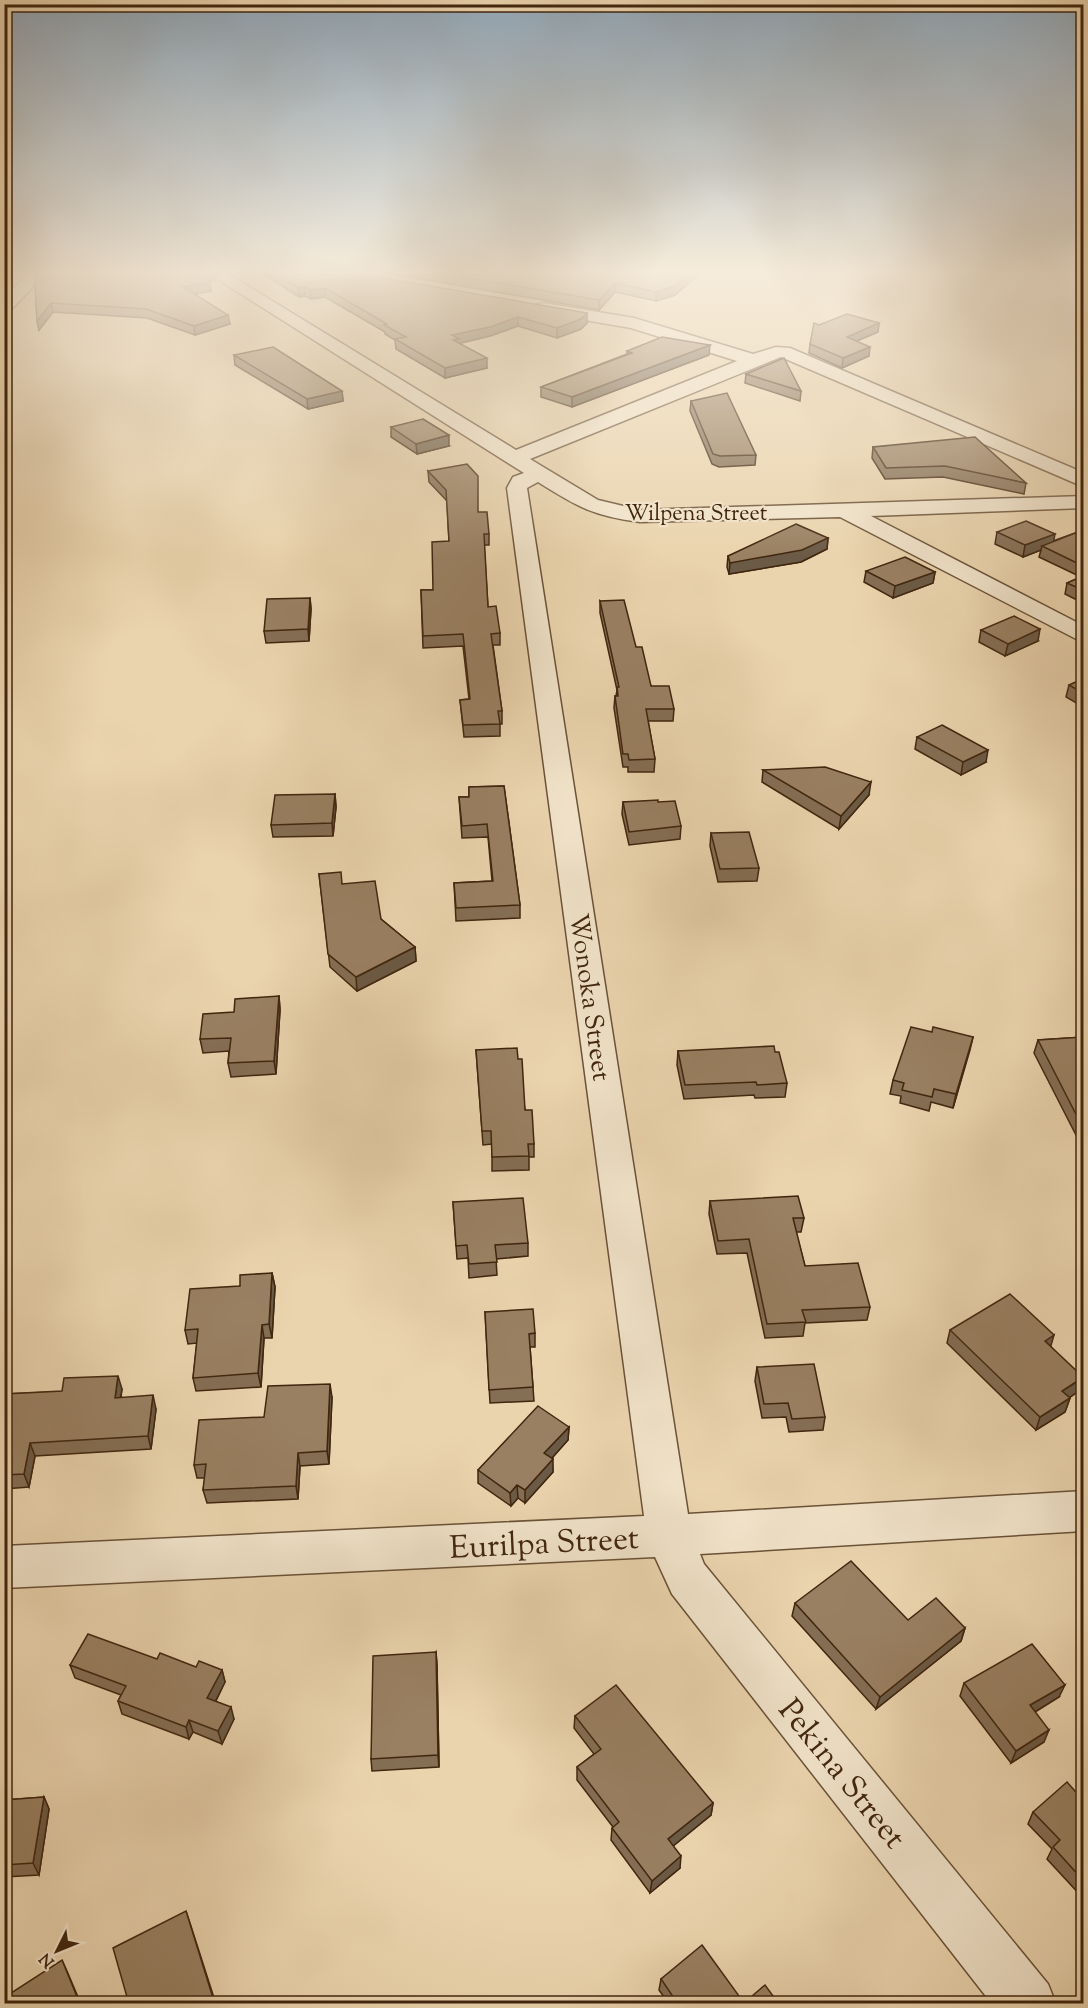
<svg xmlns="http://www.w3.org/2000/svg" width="1088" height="2008" font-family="'Sorts Mill Goudy',serif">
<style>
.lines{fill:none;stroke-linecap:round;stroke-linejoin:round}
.minor-casing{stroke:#6b5237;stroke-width:3}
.minor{fill:#f1e3ca;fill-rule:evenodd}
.wall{fill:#846e54;stroke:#41260f;stroke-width:1.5}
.shaded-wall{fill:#6b5a45;stroke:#41260f;stroke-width:1.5}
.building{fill:#998062;stroke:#41260f;stroke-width:1.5}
.labels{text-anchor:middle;stroke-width:4.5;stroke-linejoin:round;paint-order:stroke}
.far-street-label{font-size:22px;fill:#41260f;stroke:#f1e3ca}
.street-label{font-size:26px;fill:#41260f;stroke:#f1e3ca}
.near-street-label{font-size:32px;fill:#41260f;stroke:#f1e3ca}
</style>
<rect width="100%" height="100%" fill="#ead4ae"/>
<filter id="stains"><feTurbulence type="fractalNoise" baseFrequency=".00333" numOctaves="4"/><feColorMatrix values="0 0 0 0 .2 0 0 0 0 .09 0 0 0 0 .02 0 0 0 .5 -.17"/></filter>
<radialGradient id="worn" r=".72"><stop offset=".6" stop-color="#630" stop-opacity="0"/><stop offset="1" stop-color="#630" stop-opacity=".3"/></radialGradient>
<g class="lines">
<defs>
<g id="minor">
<path d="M27 275H44L10 311 4 312V297Z"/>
<path d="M211 275H230L516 450 737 361 631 328 538 312 536 308 538 304 544 303 634 318 753 354 776 347 790 348 1084 473V487L781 357 530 459 598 500 640 510 1084 496V508L871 516 1084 626V643L840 517 640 522C593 516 578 507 538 482L527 488 688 1514 1084 1491V1531L700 1554 704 1564 1048 1984 1056 2004H992L672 1594 655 1557 4 1588V1546L644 1516 507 488 513 477 524 473Z"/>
</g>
</defs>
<use href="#minor" class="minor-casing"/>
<use href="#minor" class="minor"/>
</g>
<g class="wall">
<path d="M37 275H215V280L209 282 211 291 195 294 230 324 195 335 147 318 53 312 39 330 37 321 35 284Z"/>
<path d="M265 275H366L587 323 581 329 557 338 518 326 490 336 459 343 487 368 445 378 396 349 395 340 385 334V332L325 297 311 299 305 296 299 297Z"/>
<path d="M399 275H698L675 295 656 301 615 292 599 310Z"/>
<path d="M879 323 878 332 857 341 869 356 842 368 809 353 810 344 819 325Z"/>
<path d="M627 351 709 355 572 407 541 397V387L627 354Z"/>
<path d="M234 355 342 391 343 401 308 409 235 365Z"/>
<path d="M746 374 801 391 800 401 745 383Z"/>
<path d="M691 401 756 455 755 465 719 467 712 464 690 411Z"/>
<path d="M391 427 449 446 417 454 391 437Z"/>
<path d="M873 447 1026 483 1024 494 943 477 885 479 872 458Z"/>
<path d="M428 471 478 512 489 534V545H484L488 607 500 633V645H493L502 711V724H500V736L464 737 460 700 469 699 463 646 423 648 421 590H433L449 541 447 501 429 482Z"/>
<path d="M1083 530V603L1065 594 1067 583 1081 577 1039 557 1041 550 1023 557 995 544 997 532 1053 541Z"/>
<path d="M828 538 827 549 801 562 729 574 727 567 728 556Z"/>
<path d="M866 571 935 572 933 583 893 598 864 582Z"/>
<path d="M310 598 311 609 309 641 266 643 264 631Z"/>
<path d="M600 601 636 647 651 686 674 709 673 721H648L655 759 654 772H628V767H623L614 708 615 696H616L617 690 600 613Z"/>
<path d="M981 630 1038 641 1005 656 979 642Z"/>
<path d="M1083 679V707L1066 697 1069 685Z"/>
<path d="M917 737 986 762 961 775 915 749Z"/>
<path d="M763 770 869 795 839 829 762 782Z"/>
<path d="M504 786 520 905V918L456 921 454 883 492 881 488 837 462 838 459 797H469V787Z"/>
<path d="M335 794 336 807 333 836 273 837 271 825Z"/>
<path d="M623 802H658L681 826 680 839 629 845 622 814Z"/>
<path d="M711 833 759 868 757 881 718 882 710 846Z"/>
<path d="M319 874 342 884 381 919 415 947 416 961 357 991 330 967Z"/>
<path d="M279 996 280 1010 276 1074 231 1077 228 1063 229 1051 203 1053 200 1039 234 1012Z"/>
<path d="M932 1032 973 1037 953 1108 931 1102 929 1111 900 1103 901 1096 890 1094 893 1080Z"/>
<path d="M1083 1037V1139H1078L1034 1053 1038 1040Z"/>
<path d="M476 1050 518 1059 525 1110 534 1144V1157H529V1170L492 1171V1144L483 1145Z"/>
<path d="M678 1051 787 1083 785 1097 755 1098 754 1095 684 1099 677 1065Z"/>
<path d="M710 1201 804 1218 801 1232H796L805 1266 870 1307 867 1320 805 1323 803 1336 765 1338 747 1253 717 1254 709 1214Z"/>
<path d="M453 1202 528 1243V1256L496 1259 497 1275 469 1278 468 1258 457 1259Z"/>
<path d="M272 1273 275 1287 272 1338H264L261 1387 196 1391 193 1378 197 1343 188 1344 185 1330 240 1286Z"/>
<path d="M485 1312 535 1333V1347H530L534 1401 490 1403Z"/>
<path d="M950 1330 1051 1347 1079 1391 1069 1398H1070L1065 1412 1036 1430 947 1343Z"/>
<path d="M757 1367 825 1417 823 1430 789 1432 786 1417 762 1418 755 1381Z"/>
<path d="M122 1389 121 1397 156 1409 151 1449 35 1456 29 1487 4 1489V1394Z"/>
<path d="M332 1397 329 1464 300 1466 298 1499 207 1503 203 1490 205 1478H197L194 1465 264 1417Z"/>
<path d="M569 1427 568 1440 552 1458 553 1472 525 1503 518 1498 511 1506 478 1483V1470Z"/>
<path d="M795 1603 908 1620 965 1628 961 1641 876 1709 792 1616Z"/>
<path d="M436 1652 437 1665 439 1767 372 1771 371 1759Z"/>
<path d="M157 1659 196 1667 222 1670 225 1682 216 1701 234 1719 222 1744 193 1732 189 1739 122 1714 118 1701 121 1695 75 1678 70 1665Z"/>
<path d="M964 1683 1059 1697 1035 1712 1044 1742 1011 1763 960 1696Z"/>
<path d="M575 1716 713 1803 711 1815 673 1846 680 1868 650 1893 611 1840 612 1828 613 1827 577 1780V1767L594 1754 574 1728Z"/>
<path d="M44 1797 49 1809 39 1875 4 1877V1800Z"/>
<path d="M1083 1800V1898L1047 1859 1052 1849 1028 1824 1033 1812Z"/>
<path d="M661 1979 744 2003 779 2004H669L659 1990Z"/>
</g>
<g class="shaded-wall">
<path d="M198 275H215V280L199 284Z"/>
<path d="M688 275H698L675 295 656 301V292Z"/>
<path d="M210 282 211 291 185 296 183 287Z"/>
<path d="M615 283V292L599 310V300Z"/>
<path d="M305 287V296L299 297V288Z"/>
<path d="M325 288V297L311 299 310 290Z"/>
<path d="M51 303 53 312 39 330 37 321Z"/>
<path d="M587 313V323L581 329 557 338V328Z"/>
<path d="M228 315 230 324 195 335 194 326Z"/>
<path d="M518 317V326L490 336 453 345 452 335Z"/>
<path d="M879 323 878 332 845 346 847 337Z"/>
<path d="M710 345 709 355 572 407V397Z"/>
<path d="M870 347 869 356 842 368 843 358Z"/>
<path d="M487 358V368L445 378V368Z"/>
<path d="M342 391 343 401 308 409 307 399Z"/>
<path d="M449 435V446L417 454 416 444Z"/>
<path d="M1055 534 1053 545 1042 546 1041 550 1023 557 1025 545Z"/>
<path d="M828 538 827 549 801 562 729 574 730 563Z"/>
<path d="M935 572 933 583 893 598 895 586Z"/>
<path d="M310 598 311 609 309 641 308 629Z"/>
<path d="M1040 629 1038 641 1005 656 1008 644Z"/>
<path d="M988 750 986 762 961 775 963 762Z"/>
<path d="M871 782 869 795 839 829 841 816Z"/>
<path d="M335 794 336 807 333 836 332 823Z"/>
<path d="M415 947 416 961 357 991 356 977Z"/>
<path d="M279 996 280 1010 276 1074 274 1061Z"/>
<path d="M973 1037 970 1050 953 1108 956 1094Z"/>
<path d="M272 1273 275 1287 272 1338 269 1324Z"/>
<path d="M262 1325 264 1338 261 1387 258 1373Z"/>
<path d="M1054 1335 1050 1349 1045 1341Z"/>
<path d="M118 1376 122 1389 118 1411 115 1398Z"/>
<path d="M1083 1378 1079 1391 1058 1405 1062 1391Z"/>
<path d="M330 1384 332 1397 329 1464 327 1451Z"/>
<path d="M153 1395 156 1409 151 1449 148 1436Z"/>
<path d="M1070 1398 1065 1412 1036 1430 1040 1417Z"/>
<path d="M569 1427 568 1440 544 1467V1453Z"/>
<path d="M30 1443 35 1456 29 1487 24 1474Z"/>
<path d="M298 1453 300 1466 298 1499 296 1486Z"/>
<path d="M553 1459V1472L525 1503V1490Z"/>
<path d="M517 1485 518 1498 511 1506 510 1493Z"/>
<path d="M965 1628 961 1641 876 1709 880 1697Z"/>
<path d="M436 1652 437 1665 439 1767 438 1755Z"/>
<path d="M222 1670 225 1682 211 1710 207 1698Z"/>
<path d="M1065 1685 1059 1697 1025 1718 1030 1705Z"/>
<path d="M231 1707 234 1719 222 1744 218 1731Z"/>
<path d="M189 1720 193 1732 189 1739 186 1727Z"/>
<path d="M1049 1730 1044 1742 1011 1763 1016 1751Z"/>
<path d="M44 1797 49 1809 39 1875 33 1863Z"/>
<path d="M713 1803 711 1815 667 1851 668 1839Z"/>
<path d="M681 1856 680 1868 650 1893 652 1881Z"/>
<path d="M186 1911 190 1923 216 2004H202Z"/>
<path d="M62 1960 67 1971 81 2004H80Z"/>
</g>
<g class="building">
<path d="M37 275H198L210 282 183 287 228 315 194 326 146 309 51 303 37 321 35 284 37 281H35V277Z"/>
<path d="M278 275H366L587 313 581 319 557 328 518 317 490 327 452 335 459 339 453 340 487 358 445 368 395 339 406 337 384 325 387 324 325 288 310 290 305 287 299 288Z"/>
<path d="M451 275H688L675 286 656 292 615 283 599 300Z"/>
<path d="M847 314 879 323 847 337 870 347 843 358 810 344 814 323 819 325Z"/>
<path d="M662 337 710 345 572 397 541 387 632 353 627 351Z"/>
<path d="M273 347 342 391 307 399 234 355Z"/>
<path d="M784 358 801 391 746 374Z"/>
<path d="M727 393 756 455 720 456 713 454 691 401Z"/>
<path d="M423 419 449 435 416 444 391 427Z"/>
<path d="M975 437 1026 483 945 466 886 468 873 447Z"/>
<path d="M467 464 478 476V512H487L489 534H484L488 607 496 606 500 633 491 634 502 711H498L500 724 463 725 460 700 470 699 463 634 423 636 421 590H433L432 542 449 541 446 490 428 471Z"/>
<path d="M1026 521 1055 534 1025 545 997 532Z"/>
<path d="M796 524 828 538 802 550 730 563 728 556Z"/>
<path d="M1083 530V566L1042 546Z"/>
<path d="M905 557 935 572 895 586 866 571Z"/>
<path d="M1083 576V590L1067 583Z"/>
<path d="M310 598 308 629 264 631 267 599Z"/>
<path d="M624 600 636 647H642L651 686H669L674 709H646L655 759 629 760 628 754H623L615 696H618L617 687H619L600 601Z"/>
<path d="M1014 616 1040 629 1008 644 981 630Z"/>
<path d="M1083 679V693L1069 685Z"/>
<path d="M942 725 988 750 963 762 917 737Z"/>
<path d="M825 767 871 782 841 816 763 770Z"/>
<path d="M504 786 520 905 456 908 454 883 493 881 487 824 462 826 459 797H469V787Z"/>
<path d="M335 794 332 823 271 825 275 795Z"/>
<path d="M658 800V802L675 801 681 826 629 832 623 802Z"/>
<path d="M749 832 759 868 720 869 711 833Z"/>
<path d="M341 872 342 884 375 881 381 919 415 947 356 977 328 954 319 874Z"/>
<path d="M279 996 274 1061 228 1063 231 1038 200 1039 203 1014 234 1012 235 999Z"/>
<path d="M911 1027 932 1032 933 1027 973 1037 956 1094 934 1089 932 1097 902 1090 904 1083 893 1080Z"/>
<path d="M1083 1037V1126H1082L1038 1040Z"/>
<path d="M774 1046 775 1052H779L787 1083 757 1085 756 1082 685 1085 678 1051Z"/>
<path d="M517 1048 518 1059H522L525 1110H532L534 1144H528L529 1156 492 1157 491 1131H482L476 1050Z"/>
<path d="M798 1196 804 1218H793L805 1266 858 1263 870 1307 802 1310 806 1322 767 1324 749 1239 718 1241 710 1201Z"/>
<path d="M523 1198 528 1243 495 1245 497 1262 469 1264 467 1245 456 1246 453 1202Z"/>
<path d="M272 1273 269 1324 262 1325 258 1373 193 1378 198 1329 185 1330 190 1289 240 1286V1275Z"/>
<path d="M1010 1294 1054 1335 1045 1341 1083 1377 1062 1391 1070 1398 1040 1417 950 1330Z"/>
<path d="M533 1309 535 1333 529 1334 533 1387 489 1390 485 1312Z"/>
<path d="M814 1364 825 1417 792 1419 788 1403 764 1404 757 1367Z"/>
<path d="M118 1376 115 1398 153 1395 148 1436 30 1443 24 1474 4 1475V1394L62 1391 64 1378Z"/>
<path d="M330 1384 327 1451 298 1453 296 1486 203 1490 206 1464 194 1465 199 1420 264 1417 268 1386Z"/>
<path d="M538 1406 569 1427 544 1453 553 1459 525 1490 517 1485 510 1493 478 1470Z"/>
<path d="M851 1561 908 1620 936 1598 965 1628 880 1697 795 1603Z"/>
<path d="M88 1634 157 1659 160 1653 196 1667 199 1661 222 1670 207 1698 231 1707 218 1731 189 1720 186 1727 118 1701 126 1686 70 1665Z"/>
<path d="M1032 1644 1065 1685 1030 1705 1049 1730 1016 1751 964 1683Z"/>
<path d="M436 1652 438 1755 371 1759 373 1656Z"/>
<path d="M616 1685 713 1803 668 1839 681 1856 652 1881 612 1828 619 1822 577 1767 601 1749 575 1716Z"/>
<path d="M1067 1782 1083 1800V1880L1053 1847 1060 1840 1033 1812Z"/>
<path d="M44 1797 33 1863 4 1865V1800Z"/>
<path d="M186 1911 213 1998 202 2004H129L113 1948Z"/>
<path d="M702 1945 744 2003 765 1985 779 2004H678L661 1979Z"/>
<path d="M62 1960 80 2004H15L11 1993Z"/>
</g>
<linearGradient id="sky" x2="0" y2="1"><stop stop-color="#92a9bb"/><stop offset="0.49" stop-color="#f6ecdb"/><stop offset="1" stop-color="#f6ecdb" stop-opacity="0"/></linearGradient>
<rect width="1088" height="556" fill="url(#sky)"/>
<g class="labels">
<g class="far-street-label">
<text x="696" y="520">Wilpena Street</text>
</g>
<g class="street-label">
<text transform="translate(591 997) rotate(82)" y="9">Wonoka Street</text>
</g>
<g class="near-street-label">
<text transform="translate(544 1542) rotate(-3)" y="11">Eurilpa Street</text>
<text transform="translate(843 1773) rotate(51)" y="11">Pekina Street</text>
</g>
</g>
<rect width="1088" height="2008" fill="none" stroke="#ead4ae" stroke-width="24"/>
<rect x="6" y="6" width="1076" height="1996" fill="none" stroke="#41260f" stroke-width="3"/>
<rect x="12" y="12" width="1064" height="1984" fill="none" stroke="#41260f" stroke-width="1.5"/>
<g transform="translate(57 1951) rotate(227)" stroke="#f1e3ca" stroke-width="4.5" paint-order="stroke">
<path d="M0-4.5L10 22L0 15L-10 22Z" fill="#41260f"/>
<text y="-9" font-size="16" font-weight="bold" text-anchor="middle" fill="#41260f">N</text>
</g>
<rect width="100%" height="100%" filter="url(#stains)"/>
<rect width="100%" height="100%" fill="url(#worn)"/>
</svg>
